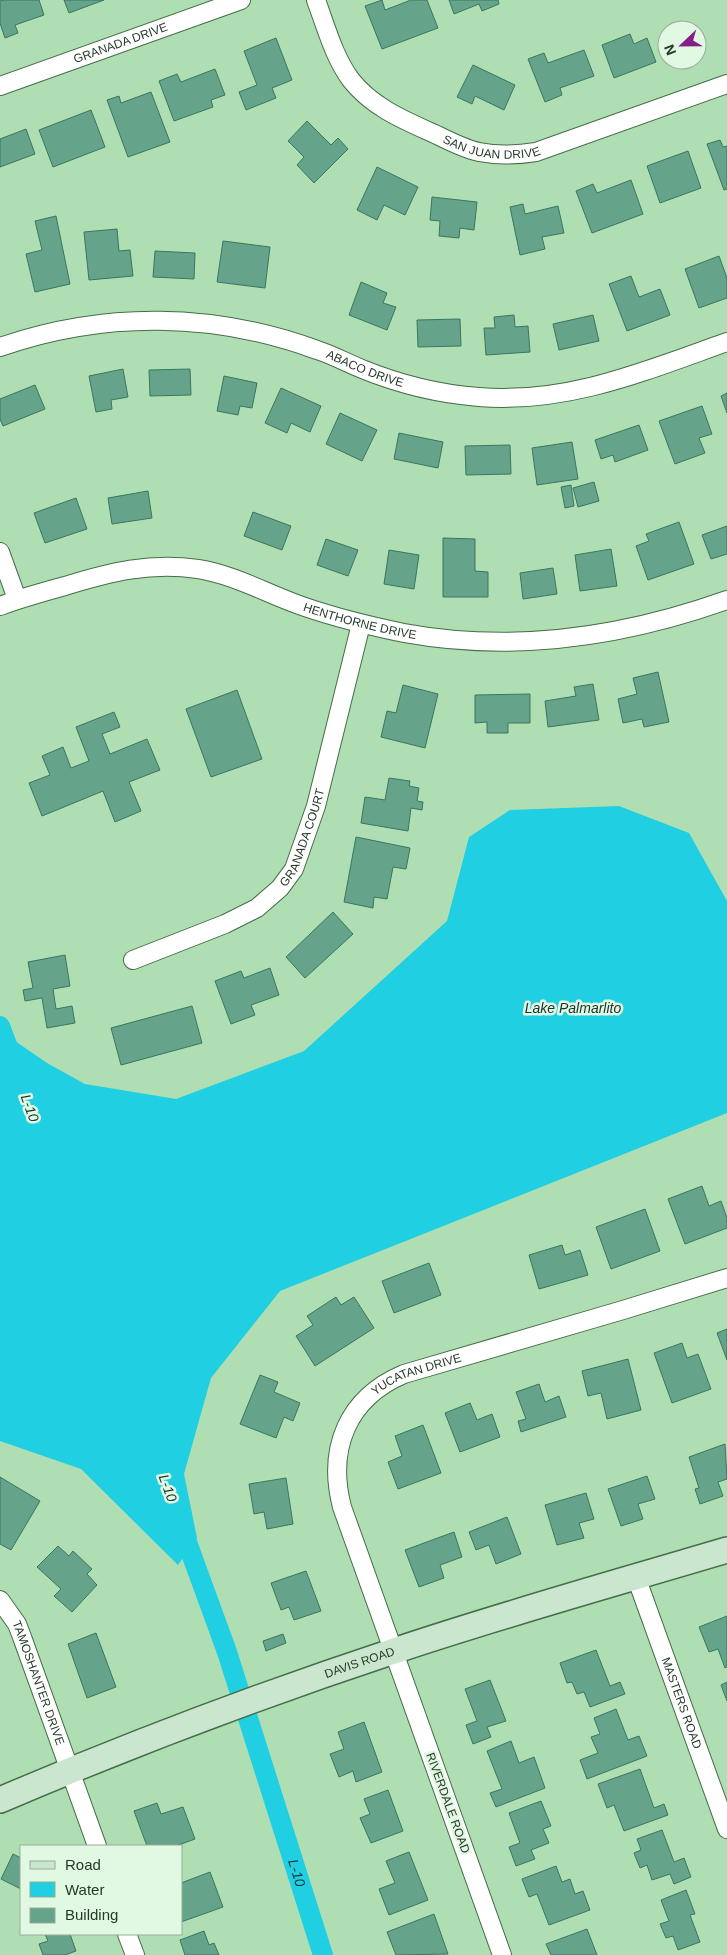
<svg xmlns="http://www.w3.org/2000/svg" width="727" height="1955" font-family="Helvetica,sans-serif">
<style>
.water{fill:#20cfe2}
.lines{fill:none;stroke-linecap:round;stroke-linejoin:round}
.canal{stroke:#20cfe2;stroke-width:20}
.building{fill:#65a48b;stroke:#387760}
.street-casing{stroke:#446e49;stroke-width:20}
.secondary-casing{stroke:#446e49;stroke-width:28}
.street{stroke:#fff;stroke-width:18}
.secondary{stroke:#cae6ce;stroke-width:25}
.labels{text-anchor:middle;stroke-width:5;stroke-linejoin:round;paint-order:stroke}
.street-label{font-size:12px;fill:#273a29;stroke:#e1f8e2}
.water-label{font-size:14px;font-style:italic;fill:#193336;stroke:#e1f8e2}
</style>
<rect width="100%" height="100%" fill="#b0deb3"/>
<path class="water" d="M619 806 689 833 727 901V1113L280 1291 211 1378 184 1474 197 1538 178 1565 81 1469 0 1441V1036L2 1032 47 1063 85 1084 176 1099 304 1051 447 921 469 837 510 810Z"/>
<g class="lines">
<g class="canal">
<path d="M0 1026 12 1058"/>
<path id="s1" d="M180 1523 227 1652 323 1955"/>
</g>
</g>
<g class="building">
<path d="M3 0H39L44 15 15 25 18 33 5 38 0 23V1Z"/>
<path d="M64 0H104L69 13Z"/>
<path d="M382 0 385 10 411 0H427L438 28 382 49 365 6Z"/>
<path d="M449 0H498L499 4 482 11 479 4 454 14Z"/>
<path d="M630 34 634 44 647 38 656 62 614 78 602 45Z"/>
<path d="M276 38 292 80 272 88 276 98 246 110 239 92 257 85 244 51Z"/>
<path d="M584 50 594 76 560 88 562 95 545 102 528 59 544 53 548 63Z"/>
<path d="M473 65 515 85 504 110 475 96 472 104 457 97Z"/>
<path d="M215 69 225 95 211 100 213 107 174 121 159 81 177 74 181 82Z"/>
<path d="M151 92 170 142 128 157 107 100 119 96 121 103Z"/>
<path d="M91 110 105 147 53 167 39 130Z"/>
<path d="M307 121 331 145 338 138 348 149 314 183 297 165 304 157 288 141Z"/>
<path d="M26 129 35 154 0 167V139Z"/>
<path d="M720 140 723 147 727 146V189L724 190 707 144Z"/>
<path d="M688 151 701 188 660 203 647 166Z"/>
<path d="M377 167 418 187 405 215 384 205 377 220 357 210Z"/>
<path d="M631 180 643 214 592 233 576 191 593 184 597 193Z"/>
<path d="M432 197 477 202 474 230 460 228 459 238 439 236 440 221 430 220Z"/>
<path d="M523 204 525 214 558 206 564 233 542 237 545 249 520 255 510 207Z"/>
<path d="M56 216 70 284 35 292 26 254 42 250 35 221Z"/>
<path d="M117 229 119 251 130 250 133 276 89 280 84 232Z"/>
<path d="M223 241 270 247 265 288 217 282Z"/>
<path d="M155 251 195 253 194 279 153 277Z"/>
<path d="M719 256 727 278V298L699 308 685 269Z"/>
<path d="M631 276 639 297 660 289 670 315 627 331 609 284Z"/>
<path d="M361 282 387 293 383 303 396 307 387 330 349 315Z"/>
<path d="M514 315 515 327 528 326 530 352 486 355 484 328H495L494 317Z"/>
<path d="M593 315 599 341 559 350 553 324Z"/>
<path d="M460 319 461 346 418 347 417 320Z"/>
<path d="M123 369 128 397 111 400 112 409 96 412 89 376Z"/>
<path d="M190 369 191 395 150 396 149 370Z"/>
<path d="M224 376 257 383 252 408 240 406 238 415 217 411Z"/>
<path d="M35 385 45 409 3 426 0 419V399Z"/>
<path d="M281 388 321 406 310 432 291 423 287 433 265 423Z"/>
<path d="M727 393V413L721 396Z"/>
<path d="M702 406 712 434 699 438 705 453 675 464 659 421Z"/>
<path d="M340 413 377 430 362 461 326 444Z"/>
<path d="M639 425 648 450 615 462 613 455 601 459 595 440Z"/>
<path d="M399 433 443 442 438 468 394 459Z"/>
<path d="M572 442 578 479 537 485 532 448Z"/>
<path d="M510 445 511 474 466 475 465 446Z"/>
<path d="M594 482 599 501 578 507 573 488Z"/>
<path d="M571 485 574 506 565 508 561 487Z"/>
<path d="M148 491 152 518 112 524 108 498Z"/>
<path d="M76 498 87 529 45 543 34 513Z"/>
<path d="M253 512 291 526 282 550 244 536Z"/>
<path d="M679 522 694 564 648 580 636 546 649 541 646 534Z"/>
<path d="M727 526V554L711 559 702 535Z"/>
<path d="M443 538 475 539V571L488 572V597H443Z"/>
<path d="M326 539 358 550 348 576 317 565Z"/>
<path d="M611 549 617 586 580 591 575 555Z"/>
<path d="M389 550 419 555 414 589 384 584Z"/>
<path d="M553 568 557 594 523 599 520 573Z"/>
<path d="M658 672 669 722 644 727 642 719 623 723 618 699 637 694 633 678Z"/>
<path d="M593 684 599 720 548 727 545 701 576 696 574 687Z"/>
<path d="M403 685 438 694 425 748 381 737 387 711 396 713Z"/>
<path d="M237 690 262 759 211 777 186 709Z"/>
<path d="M530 694V723H508V733H487V722L475 723V695Z"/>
<path d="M114 712 120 727 102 734 110 754 147 739 160 770 129 782 141 811 115 822 103 791 42 816 29 783 50 775 42 756 63 747 71 768 89 761 76 727Z"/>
<path d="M389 778 410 781 409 786 419 788 417 801 423 802 422 810 411 808 408 831 361 823 365 797 385 800Z"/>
<path d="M356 837 410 848 406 869 393 867 387 899 374 897 373 908 344 902Z"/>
<path d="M333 912 353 934 305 978 286 957Z"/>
<path d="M65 955 70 986 53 989 56 1009 72 1006 75 1023 47 1028 42 998 25 1001 23 990 33 988 28 962Z"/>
<path d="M270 968 279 995 251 1005 255 1015 231 1024 215 981 241 971 244 978Z"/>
<path d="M192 1006 202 1043 121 1065 111 1028Z"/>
<path d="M702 1186 709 1206 721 1201 727 1218V1228L685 1244 668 1199Z"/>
<path d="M645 1209 660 1251 611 1269 596 1227Z"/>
<path d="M562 1245 565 1255 580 1250 588 1275 539 1289 529 1255Z"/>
<path d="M429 1263 441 1295 394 1313 382 1281Z"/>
<path d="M336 1297 341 1305 354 1297 374 1328 315 1366 296 1336 313 1325 307 1316Z"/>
<path d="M727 1329V1360L717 1333Z"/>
<path d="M682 1343 687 1358 698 1354 711 1389 672 1403 654 1353Z"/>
<path d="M628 1359 641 1410 607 1419 601 1393 588 1396 582 1371Z"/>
<path d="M260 1375 278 1382 274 1392 300 1403 293 1421 284 1417 276 1438 240 1424Z"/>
<path d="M539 1384 545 1402 559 1396 566 1417 521 1432 518 1421 526 1419 516 1392Z"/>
<path d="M470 1403 477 1420 492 1414 500 1437 460 1452 445 1413Z"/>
<path d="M423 1425 441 1473 398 1489 388 1462 402 1456 395 1436Z"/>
<path d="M725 1444 727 1479 718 1482 723 1496 700 1504 695 1489 699 1488 689 1457Z"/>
<path d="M647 1476 655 1499 638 1504 643 1519 621 1526 608 1489Z"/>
<path d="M0 1477 40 1501 11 1550 0 1544Z"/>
<path d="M286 1478 293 1524 267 1529 264 1512 254 1514 249 1484Z"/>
<path d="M586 1493 594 1519 579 1523 584 1538 557 1545 545 1505Z"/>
<path d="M507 1517 521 1554 496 1564 489 1545 476 1550 469 1532Z"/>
<path d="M454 1532 462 1557 440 1565 444 1578 419 1587 405 1550Z"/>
<path d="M58 1546 69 1556 73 1551 92 1569 87 1574 97 1585 72 1612 54 1596 61 1589 37 1567Z"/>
<path d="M306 1571 321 1611 294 1620 289 1607 281 1610 271 1583Z"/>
<path d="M727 1616V1667L725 1668 718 1649 709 1652 699 1627Z"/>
<path d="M96 1633 116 1687 87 1698 68 1644Z"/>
<path d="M283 1634 286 1643 266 1651 263 1641Z"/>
<path d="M596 1650 610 1686 620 1682 625 1694 590 1707 584 1692 577 1694 572 1682 567 1683 560 1663Z"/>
<path d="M490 1680 506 1721 487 1727 491 1737 473 1744 466 1725 477 1721 465 1689Z"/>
<path d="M727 1682V1701L721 1685Z"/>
<path d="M616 1709 628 1740 639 1736 647 1756 587 1779 580 1760 598 1753 591 1737 600 1734 594 1718Z"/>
<path d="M364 1722 382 1772 356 1782 353 1771 339 1777 330 1754 344 1749 338 1732Z"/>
<path d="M511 1741 519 1763 534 1757 545 1788 496 1807 490 1793 502 1789 487 1751Z"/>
<path d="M640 1769 654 1808 664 1804 668 1815 624 1831 614 1805 607 1808 598 1784Z"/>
<path d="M388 1790 403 1831 371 1843 360 1818 370 1814 364 1799Z"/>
<path d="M541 1801 551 1826 543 1829 549 1843 531 1850 535 1859 516 1866 509 1847 520 1843 509 1813Z"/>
<path d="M157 1803 161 1814 183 1807 195 1839 176 1846H147L134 1811Z"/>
<path d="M662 1830 674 1862 684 1858 691 1877 674 1884 670 1874 652 1880 647 1865 640 1868 634 1853 641 1850 637 1839Z"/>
<path d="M409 1852 428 1900 389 1915 379 1889 395 1883 386 1861Z"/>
<path d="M13 1854 21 1858V1889L1 1879Z"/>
<path d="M556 1866 562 1882 570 1879 575 1894 583 1891 590 1910 549 1925 537 1894 529 1897 522 1879Z"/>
<path d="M210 1872 223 1907 181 1922V1883Z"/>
<path d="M686 1890 695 1914 690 1915 700 1942 678 1950 673 1936 666 1938 660 1924 669 1921 661 1900Z"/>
<path d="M434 1914 448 1954 396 1955 387 1932Z"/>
<path d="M587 1929 597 1955H551L546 1944Z"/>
<path d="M204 1931 209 1945 214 1943 219 1955H185L180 1940Z"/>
<path d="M45 1934H70L76 1951 65 1955H43L39 1944 48 1941Z"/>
</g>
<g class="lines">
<defs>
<g id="street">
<path id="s2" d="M316 0C326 27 334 57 351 80 373 108 406 121 437 135 451 142 465 149 479 152 499 156 517 155 536 152L727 84"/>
<path id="s3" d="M0 86 241 0"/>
<path id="s4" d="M0 347C104 311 214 312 317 350 333 355 347 363 362 369 399 384 439 394 479 397 568 404 645 371 727 342"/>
<path d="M0 552 17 599"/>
<path id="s5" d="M0 606C21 598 43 592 65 586 110 572 150 562 198 569 236 575 269 595 305 607 337 618 370 626 404 633 513 653 623 637 727 600"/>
<path id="s6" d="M133 960 225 924 257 908 280 888 294 869 316 806 361 624"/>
<path id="s7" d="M636 1577 727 1829"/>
<path id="s8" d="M0 1600 17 1624 22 1637 97 1846"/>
<path d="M127 1934 135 1955"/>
<path id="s9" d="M502 1955 342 1507C327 1449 347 1398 404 1374L623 1310 727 1278"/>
</g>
<g id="secondary">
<path id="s10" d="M0 1800C129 1745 261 1695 394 1651 504 1614 616 1583 727 1550"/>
</g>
</defs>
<use href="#street" class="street-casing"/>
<use href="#secondary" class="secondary-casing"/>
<use href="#street" class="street"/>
<use href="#secondary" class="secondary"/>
</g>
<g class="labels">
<g class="street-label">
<text dy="4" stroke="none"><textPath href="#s3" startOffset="128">GRANADA DRIVE</textPath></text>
<text dy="4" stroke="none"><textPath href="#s2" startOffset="248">SAN JUAN DRIVE</textPath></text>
<text dy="4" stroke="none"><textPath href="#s4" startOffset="375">ABACO DRIVE</textPath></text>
<text dy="4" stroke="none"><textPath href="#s5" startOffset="374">HENTHORNE DRIVE</textPath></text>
<text dy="4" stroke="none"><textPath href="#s6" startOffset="221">GRANADA COURT</textPath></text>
<text dy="4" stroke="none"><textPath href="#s9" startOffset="649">YUCATAN DRIVE</textPath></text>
<text dy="4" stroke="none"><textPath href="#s10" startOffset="385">DAVIS ROAD</textPath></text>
<text dy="4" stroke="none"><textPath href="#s8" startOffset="92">TAMOSHANTER DRIVE</textPath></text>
<text dy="4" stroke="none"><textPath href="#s7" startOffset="134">MASTERS ROAD</textPath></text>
<text transform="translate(448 1803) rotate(70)" y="4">RIVERDALE ROAD</text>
</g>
<g class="water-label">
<text x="573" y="1013">Lake Palmarlito</text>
<text transform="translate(30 1108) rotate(70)" y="5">L-10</text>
<text transform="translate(168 1488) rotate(70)" y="5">L-10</text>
<text dy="5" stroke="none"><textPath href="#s1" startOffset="369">L-10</textPath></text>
</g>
</g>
<rect x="20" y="1845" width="162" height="90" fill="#e1f8e2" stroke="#97ac98"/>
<rect x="30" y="1861" width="25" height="8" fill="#cae6ce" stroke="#97ac98"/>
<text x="65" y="1870" font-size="15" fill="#273a29">Road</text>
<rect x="30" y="1882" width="25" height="15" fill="#20cfe2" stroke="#97ac98"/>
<text x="65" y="1895" font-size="15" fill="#273a29">Water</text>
<rect x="30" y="1908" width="25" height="15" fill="#65a48b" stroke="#97ac98"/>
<text x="65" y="1920" font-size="15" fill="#273a29">Building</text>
<g transform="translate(682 45) rotate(248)"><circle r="24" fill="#e1f8e2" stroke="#97ac98"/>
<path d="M0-4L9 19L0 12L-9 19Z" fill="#852088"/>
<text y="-8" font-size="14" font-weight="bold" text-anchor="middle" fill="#273a29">N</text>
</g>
</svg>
